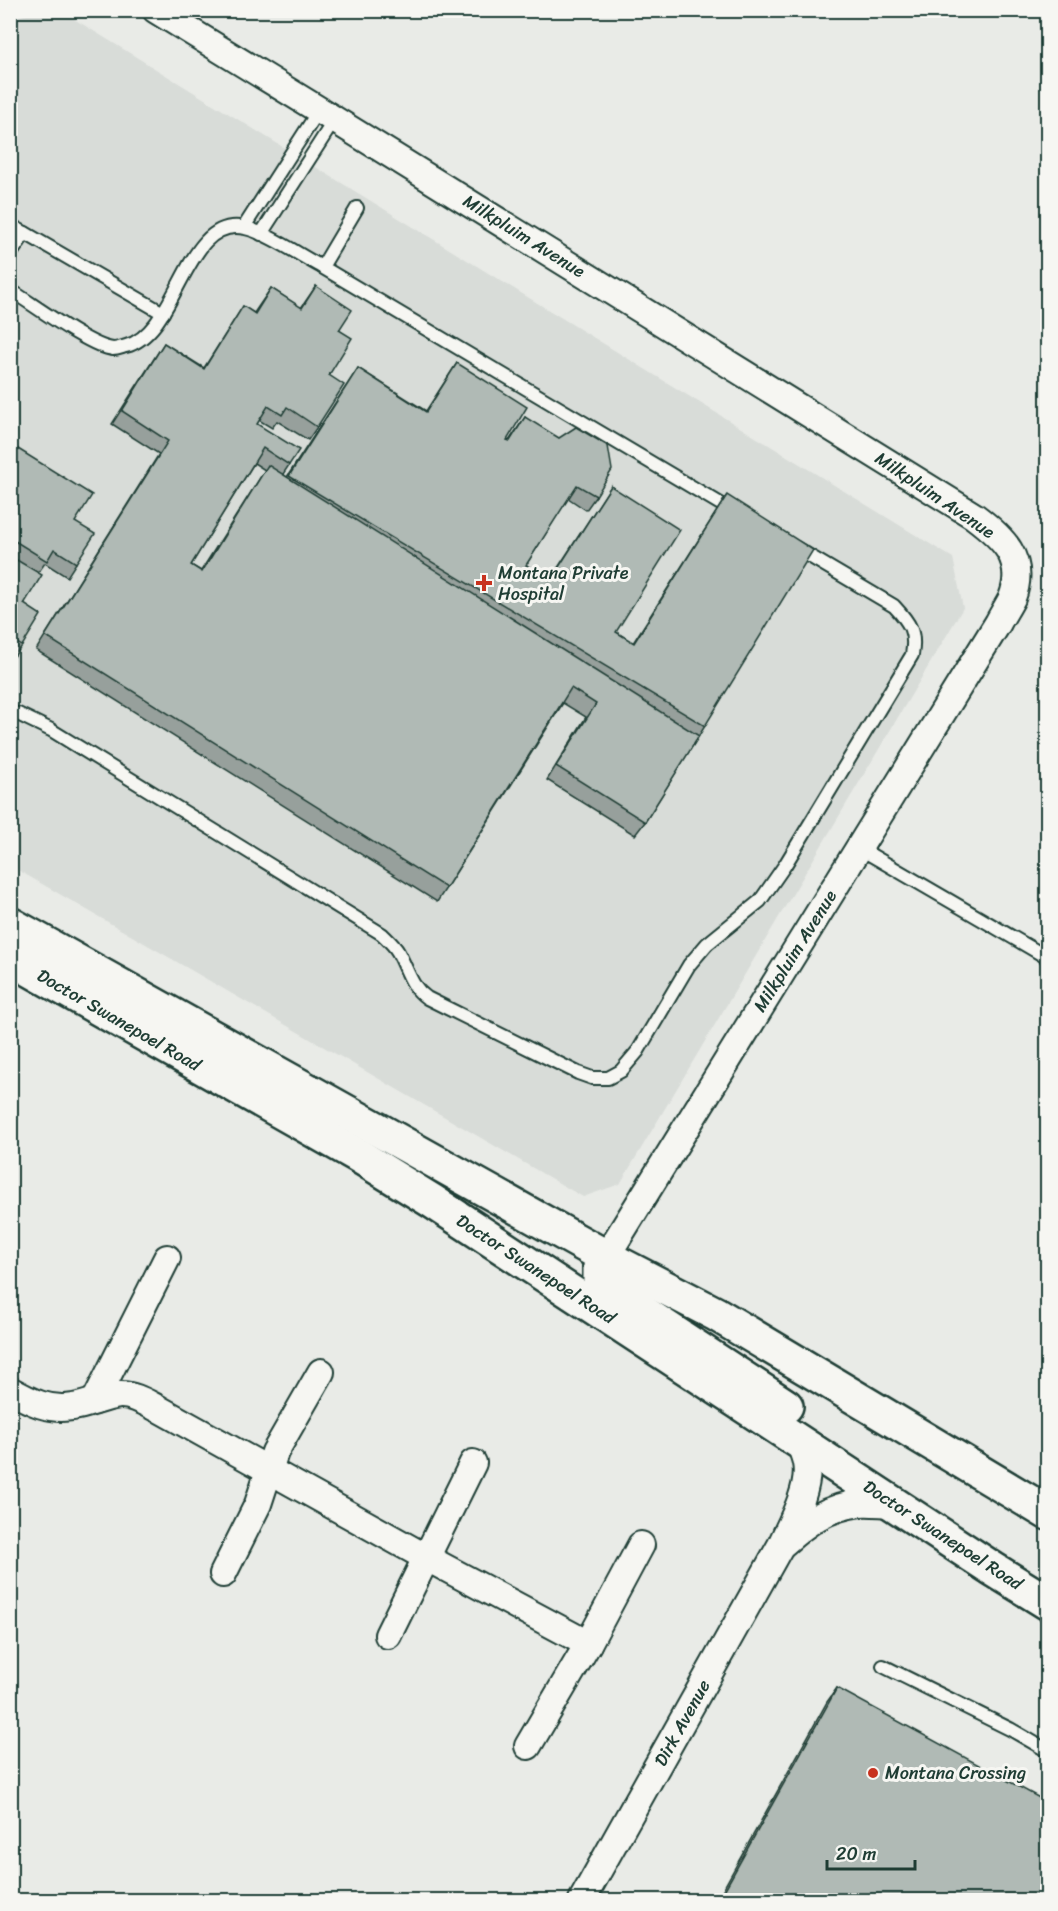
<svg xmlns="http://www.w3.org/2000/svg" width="1058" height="1911" font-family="Sriracha,sans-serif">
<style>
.built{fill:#d8dcd8}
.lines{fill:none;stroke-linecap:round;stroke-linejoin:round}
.service-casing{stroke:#1f3d34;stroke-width:16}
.minor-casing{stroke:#1f3d34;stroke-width:30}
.secondary-casing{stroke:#1f3d34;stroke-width:38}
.service{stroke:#f6f6f2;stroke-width:12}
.minor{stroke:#f6f6f2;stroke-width:26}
.secondary{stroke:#f6f6f2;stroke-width:33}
.wall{fill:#97a09c;stroke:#1f3d34;stroke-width:1.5;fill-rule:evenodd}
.building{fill:#b0bab5;stroke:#1f3d34;stroke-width:1.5}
.poi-dot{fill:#c8321e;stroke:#f6f6f2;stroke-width:2}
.labels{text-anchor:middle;stroke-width:6;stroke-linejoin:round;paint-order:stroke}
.street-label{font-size:18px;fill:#1f3d34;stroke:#f6f6f2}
.poi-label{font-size:18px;fill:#1f3d34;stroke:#f6f6f2;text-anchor:start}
</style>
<rect width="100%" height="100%" fill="#e9ebe7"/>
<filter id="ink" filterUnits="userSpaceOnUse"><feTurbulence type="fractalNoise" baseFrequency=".0167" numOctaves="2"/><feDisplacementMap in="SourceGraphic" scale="12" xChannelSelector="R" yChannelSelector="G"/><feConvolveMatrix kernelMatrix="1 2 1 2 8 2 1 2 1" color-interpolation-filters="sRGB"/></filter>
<g filter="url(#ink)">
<path class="built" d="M37 11H61L953 558 963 608 620 1184 583 1197 11 866V19Z"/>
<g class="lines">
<defs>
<g id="service">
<path d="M10 225 25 233"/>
<path d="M244 227 319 110"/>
<path d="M261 234 335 119"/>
<path d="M10 255 25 233 163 313"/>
<path d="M322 267 357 208"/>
<path d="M10 290C33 304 90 347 113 349 117 349 122 347 126 346 179 332 185 214 245 228 266 232 301 256 322 267L734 512"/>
<path d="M10 713 18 714 51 730 382 934C388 940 394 945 398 952 408 970 410 986 427 998L578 1073 592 1078H608L621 1071 638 1051 689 965 707 944 760 901 785 865 912 655C916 632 910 623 894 606L796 548"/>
<path d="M859 848 1048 958"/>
<path d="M883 1666 1010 1729 1048 1751"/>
</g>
<g id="minor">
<path d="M156 10 319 110 974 516C1002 537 1027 559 1012 598 1008 606 1002 615 998 623L606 1257"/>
<path d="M10 1390C31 1402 49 1411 73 1407 88 1405 103 1397 119 1395 133 1394 147 1403 159 1409L427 1558 588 1644"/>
<path d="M95 1401 167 1258"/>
<path d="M784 1543C807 1522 828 1507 860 1503 871 1502 883 1504 894 1504"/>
<path d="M223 1574 258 1504 275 1452 321 1372"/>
<path d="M388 1635 473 1463"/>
<path d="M528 1746 588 1644 641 1545"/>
<path d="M582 1900 781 1545C791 1523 811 1487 806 1463 805 1456 801 1448 799 1441"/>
</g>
<g id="secondary">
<path d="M10 924 606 1257 716 1314 1048 1513"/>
<path d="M10 958 359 1156 432 1201 993 1569 1048 1603"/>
<path d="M606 1257 600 1266V1280L609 1290 786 1406"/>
</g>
</defs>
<use href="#service" class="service-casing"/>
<use href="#minor" class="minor-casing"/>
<use href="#secondary" class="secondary-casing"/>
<use href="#service" class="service"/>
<use href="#minor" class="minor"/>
<use href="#secondary" class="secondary"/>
</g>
<g class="wall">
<path d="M316 286 339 330 317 427 308 440 277 421 272 428 259 420 257 424 289 465 283 474 287 477 358 368 426 411 457 363 507 440 509 441 525 417 596 496 586 510 568 498 526 565 550 580 611 486 616 632 633 643 727 495 705 726 645 822 635 835 547 780 586 717 563 703 446 888 437 902 36 650 159 454 112 424 164 343 204 368 243 306 254 313 271 288 301 308ZM254 463 265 470 201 571 191 565Z"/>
<path d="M10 444 75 522 76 563 67 577 45 563 38 573 24 604 22 646 12 659 10 658Z"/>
<path d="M837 1688 1047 1900H717L827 1702Z"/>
</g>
<g class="building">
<path d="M316 286 352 310 339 330 352 338 329 375 344 385 317 427 287 407 282 415 268 406 257 424 299 450 289 465 263 448 191 565 202 572 268 465 699 736 645 822 556 766 596 704 571 688 446 888 45 636 168 441 122 411 164 343 204 369 243 306 255 314 271 288 302 308Z"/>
<path d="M457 363 527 407 507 440 510 441 525 417 559 438 576 427 608 446 612 470 596 496 577 485 526 565 550 581 611 486 680 530 616 632 634 643 727 495 813 550 705 726 289 476 358 368 426 412Z"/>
<path d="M10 444 92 495 75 522 95 534 76 563 54 549 47 561 10 538Z"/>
<path d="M10 556 42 575 24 604 41 615 22 646 10 638Z"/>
<path d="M837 1688 1047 1802V1900H719Z"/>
</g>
</g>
<g class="poi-dot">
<path d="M481 574h6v6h6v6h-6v6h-6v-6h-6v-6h6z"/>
<circle cx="873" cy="1773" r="6"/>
</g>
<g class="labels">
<g class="street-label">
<text transform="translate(524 236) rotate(32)" y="6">Milkpluim Avenue</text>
<text transform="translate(935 495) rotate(34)" y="6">Milkpluim Avenue</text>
<text transform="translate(795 951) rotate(-58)" y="6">Milkpluim Avenue</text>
<text transform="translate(119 1020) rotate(30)" y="6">Doctor Swanepoel Road</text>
<text transform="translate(536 1269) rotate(33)" y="6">Doctor Swanepoel Road</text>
<text transform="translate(943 1535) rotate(33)" y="6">Doctor Swanepoel Road</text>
<text transform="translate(682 1723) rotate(-61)" y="6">Dirk Avenue</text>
</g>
<g class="poi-label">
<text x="498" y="579">Montana Private<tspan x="498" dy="21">Hospital</tspan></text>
<text x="885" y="1779">Montana Crossing</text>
</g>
</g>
<rect width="1058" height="1911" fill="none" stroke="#f6f6f2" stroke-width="36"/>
<rect x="18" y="18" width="1022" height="1875" fill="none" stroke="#1f3d34" stroke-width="2" filter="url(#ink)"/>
<path d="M827 1860v9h88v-9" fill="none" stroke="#1f3d34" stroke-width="3"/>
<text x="836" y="1860" font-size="18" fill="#1f3d34" stroke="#f6f6f2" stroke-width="4.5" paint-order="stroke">20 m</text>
</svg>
